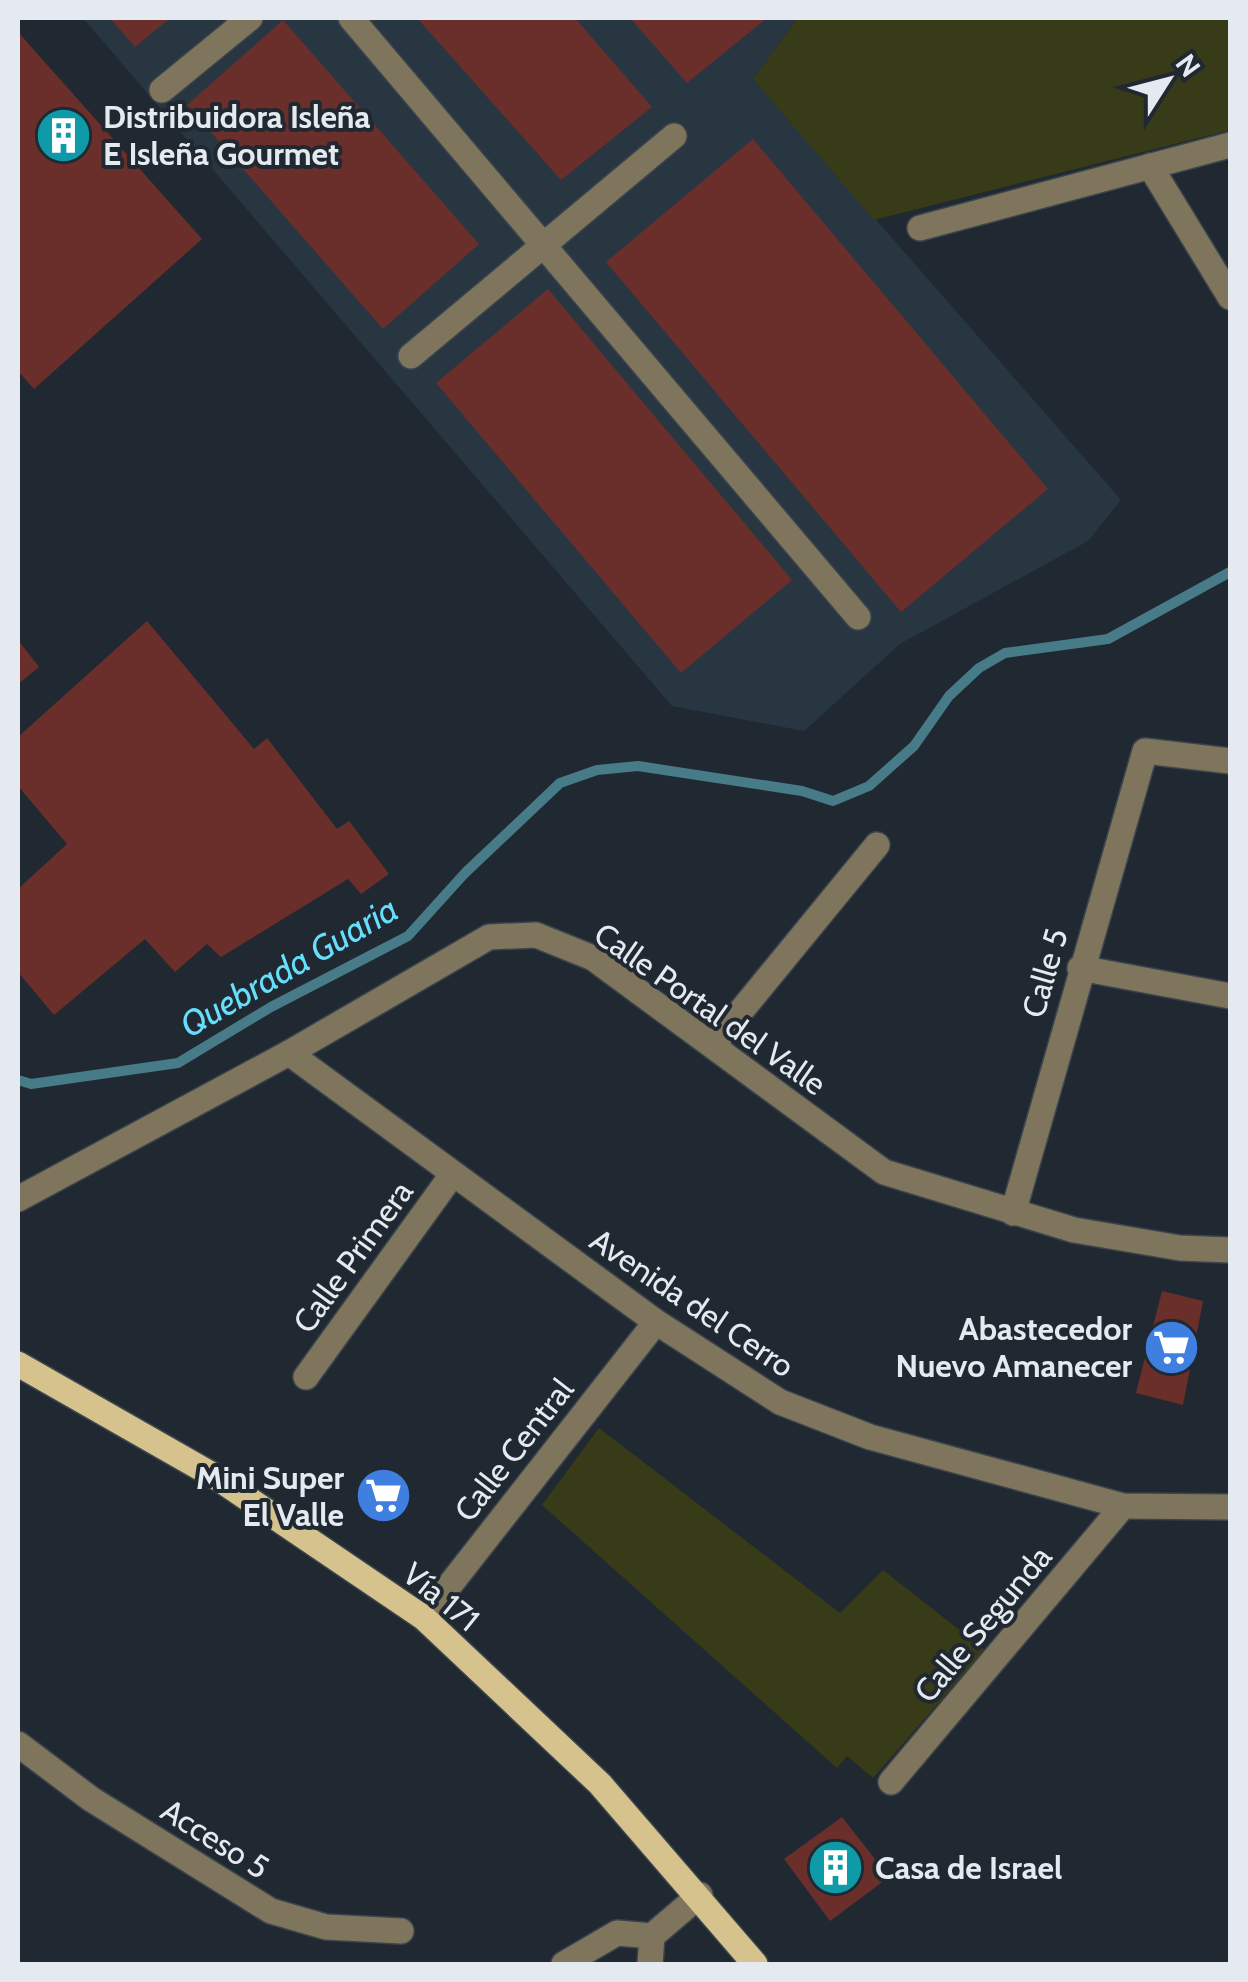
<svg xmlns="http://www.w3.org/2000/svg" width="1248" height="1982" font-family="Cabin,sans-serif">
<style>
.built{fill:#283642}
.green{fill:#383b17}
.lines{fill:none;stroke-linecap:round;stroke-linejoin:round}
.stream{stroke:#467b87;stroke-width:10}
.building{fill:#6a2f2b}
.minor-casing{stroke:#3b444c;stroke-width:28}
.major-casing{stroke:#3b444c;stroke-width:28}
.minor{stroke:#7e755c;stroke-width:25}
.major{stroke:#d5c28d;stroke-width:25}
.labels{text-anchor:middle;stroke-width:8;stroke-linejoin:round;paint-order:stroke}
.poi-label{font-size:32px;font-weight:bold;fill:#e4eaef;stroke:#202931;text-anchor:start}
.street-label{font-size:32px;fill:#e4eaef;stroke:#202931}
.water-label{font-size:35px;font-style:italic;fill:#66dffd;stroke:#202931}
</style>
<rect width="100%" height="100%" fill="#202931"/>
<path class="built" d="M83 18H798L753 79 1121 500 1088 541 900 644 804 731 672 706Z"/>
<g class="green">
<path d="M798 18H1230V130L874 220 753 79Z"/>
<path d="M599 1428 840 1613 883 1570 985 1650 873 1778 847 1756 837 1768 542 1505Z"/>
</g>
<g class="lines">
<path class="stream" d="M18 1080 31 1084 178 1063 271 1007 408 936 465 873 560 783 597 770 638 766 802 791 833 801 869 786 914 746 949 696 979 668 1005 653 1108 639 1230 572"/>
</g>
<g class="building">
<path d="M110 18H170L135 47Z"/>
<path d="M417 18H575L652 107 561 180Z"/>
<path d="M630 18H767L687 83Z"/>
<path d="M283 20 479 244 383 329 187 105Z"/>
<path d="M18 32 202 239 34 389 18 371Z"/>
<path d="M753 139 1048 489 901 612 606 262Z"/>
<path d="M548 289 792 580 681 673 436 383Z"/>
<path d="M147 621 254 749 267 738 337 829 349 821 389 874 361 894 348 879 221 957 207 944 175 972 145 939 54 1015 18 972V889L67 844 18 786V737Z"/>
<path d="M18 640 39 667 18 684Z"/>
<path d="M1162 1291 1203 1301 1183 1405 1136 1393Z"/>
<path d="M842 1817 889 1877 830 1921 784 1859Z"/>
</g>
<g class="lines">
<defs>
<g id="minor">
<path d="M351 18 858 617"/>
<path d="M162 90 250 18"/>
<path d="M1150 166 1230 297"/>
<path d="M920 228 1230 145"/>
<path d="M411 356 674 136"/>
<path d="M1080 968 1230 996"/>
<path d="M714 1044 877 845"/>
<path d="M289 1053 656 1322 780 1402 870 1437 1123 1506 1230 1507"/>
<path d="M18 1199 289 1053 489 937 536 935 593 958 884 1172 1074 1230 1180 1248 1230 1250"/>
<path d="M1013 1213 1145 751 1230 761"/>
<path d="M306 1377 452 1175"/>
<path d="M424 1618 656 1322"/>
<path d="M18 1744 91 1799 271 1911 326 1927 401 1931"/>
<path d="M891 1782 1123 1506"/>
<path d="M564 1964 617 1933 652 1936 700 1895"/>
<path d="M650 1964 652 1936"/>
</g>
<path id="major" d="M18 1364 216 1477 424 1618 600 1784 755 1964"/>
</defs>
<use href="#minor" class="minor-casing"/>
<use href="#major" class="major-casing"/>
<use href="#minor" class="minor"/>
<use href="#major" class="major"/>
</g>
<defs>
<symbol id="building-disc" viewBox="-11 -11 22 22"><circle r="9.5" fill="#0f9aa8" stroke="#202931"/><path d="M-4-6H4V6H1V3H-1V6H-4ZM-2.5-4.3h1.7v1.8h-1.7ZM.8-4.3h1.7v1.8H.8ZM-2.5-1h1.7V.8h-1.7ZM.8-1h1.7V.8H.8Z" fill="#fff"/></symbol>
<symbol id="supermarket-disc" viewBox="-11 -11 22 22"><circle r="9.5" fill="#3f7fe0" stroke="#202931"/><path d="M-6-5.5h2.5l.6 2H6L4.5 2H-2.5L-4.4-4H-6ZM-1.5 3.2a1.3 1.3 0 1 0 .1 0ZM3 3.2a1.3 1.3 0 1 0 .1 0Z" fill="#fff"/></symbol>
</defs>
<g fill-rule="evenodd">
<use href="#building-disc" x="32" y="104" width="63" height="63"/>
<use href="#supermarket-disc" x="1140" y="1316" width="63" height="63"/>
<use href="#supermarket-disc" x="352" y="1464" width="63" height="63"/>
<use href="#building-disc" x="804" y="1836" width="63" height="63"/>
</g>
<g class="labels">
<g class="poi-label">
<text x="103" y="128">Distribuidora Isleña<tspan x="103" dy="37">E Isleña Gourmet</tspan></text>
<text x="1132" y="1340" text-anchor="end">Abastecedor<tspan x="1132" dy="37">Nuevo Amanecer</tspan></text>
<text x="344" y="1489" text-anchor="end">Mini Super<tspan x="344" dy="37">El Valle</tspan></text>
<text x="875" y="1879">Casa de Israel</text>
</g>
<g class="street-label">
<text transform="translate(1045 973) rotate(-74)" y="11">Calle 5</text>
<text transform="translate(710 1009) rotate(35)" y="11">Calle Portal del Valle</text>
<text transform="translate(353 1257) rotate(-54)" y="11">Calle Primera</text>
<text transform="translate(692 1303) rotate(34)" y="11">Avenida del Cerro</text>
<text transform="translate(514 1450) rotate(-52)" y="11">Calle Central</text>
<text transform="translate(441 1597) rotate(39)" y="11">Vía 171</text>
<text transform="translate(983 1624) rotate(-50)" y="11">Calle Segunda</text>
<text transform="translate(215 1839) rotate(32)" y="11">Acceso 5</text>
</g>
<g class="water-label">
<text transform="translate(289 967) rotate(-30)" y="12">Quebrada Guaria</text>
</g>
</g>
<rect width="1248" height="1982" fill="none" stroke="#e4eaef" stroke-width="40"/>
<g transform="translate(1168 80) rotate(54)" stroke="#202931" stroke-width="8" paint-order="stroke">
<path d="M0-8L18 38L0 25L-18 38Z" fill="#e4eaef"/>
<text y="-15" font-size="28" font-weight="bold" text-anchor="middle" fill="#e4eaef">N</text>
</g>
</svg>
